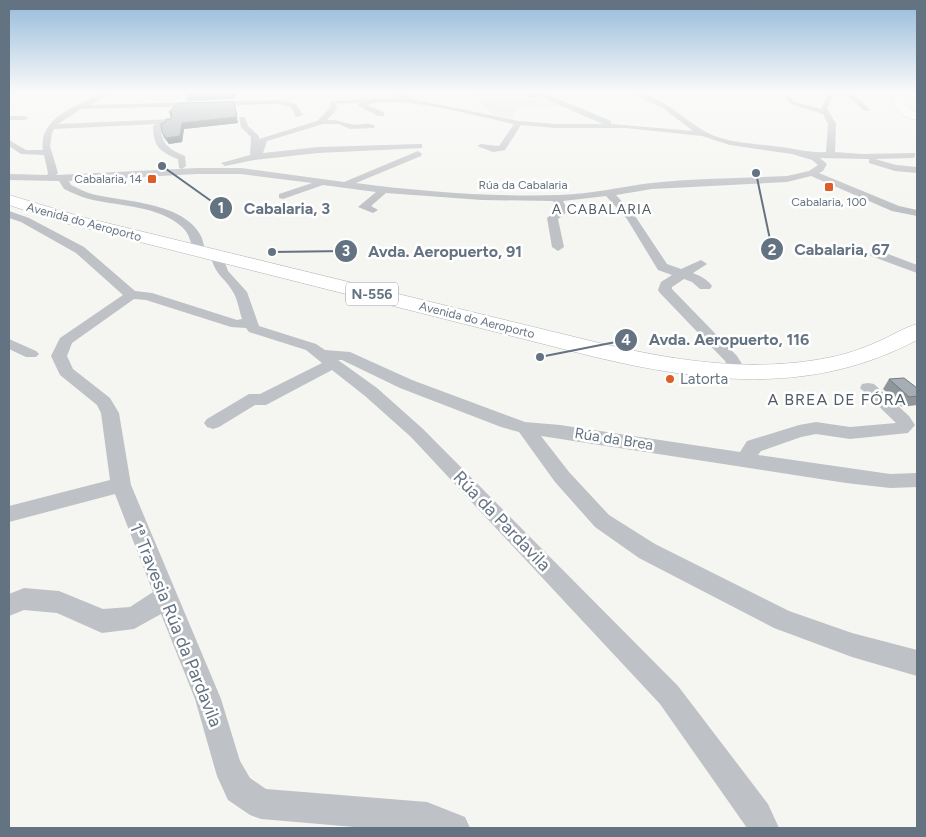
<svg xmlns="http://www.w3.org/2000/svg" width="926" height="837" font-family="Figtree,sans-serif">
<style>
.built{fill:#e5e7e5}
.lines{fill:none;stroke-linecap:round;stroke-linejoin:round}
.primary-casing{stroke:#b1b5b9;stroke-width:1}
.street{fill:#bec1c5;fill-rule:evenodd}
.primary{fill:#fff;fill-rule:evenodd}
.wall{fill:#8f969b}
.shaded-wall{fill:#747a7e}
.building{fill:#a6aeb4;stroke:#747a7e}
.poi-dot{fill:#e05d27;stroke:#fff;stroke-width:2}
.labels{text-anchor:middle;stroke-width:5;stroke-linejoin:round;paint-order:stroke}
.far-poi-label{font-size:12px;fill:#647382;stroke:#fff;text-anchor:end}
.far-street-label{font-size:12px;fill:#647382;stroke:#fff}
.far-neighbourhood-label{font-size:14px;letter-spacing:1px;fill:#525d67;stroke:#fff}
.shield{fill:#fff;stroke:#929da8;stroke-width:1}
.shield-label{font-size:14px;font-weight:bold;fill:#647382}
.poi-label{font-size:15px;fill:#647382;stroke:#fff;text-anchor:start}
.street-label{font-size:15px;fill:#647382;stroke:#fff}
.neighbourhood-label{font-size:16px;letter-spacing:1px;fill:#525d67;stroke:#fff}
.near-street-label{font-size:18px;fill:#647382;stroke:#fff}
.leader{fill:none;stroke:#647382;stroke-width:2}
.callout-dot{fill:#647382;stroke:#fff;stroke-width:2}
.mark-label{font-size:15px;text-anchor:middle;font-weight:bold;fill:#fff}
.callout-label{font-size:16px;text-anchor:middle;font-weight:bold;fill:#647382;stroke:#fff;stroke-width:5;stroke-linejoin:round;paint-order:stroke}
</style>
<rect width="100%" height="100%" fill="#f5f5f1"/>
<path class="built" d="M465 92H534L566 107H518L510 119 494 115 473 96Z"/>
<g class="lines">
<defs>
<g id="primary">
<path d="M899 92H910L903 100C905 107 911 110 917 113V120C905 118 895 112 893 99Z"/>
<path d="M9 195 82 217 591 341C669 360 752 374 832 357 851 353 869 346 886 338 896 333 906 327 917 324V340C811 396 704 383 591 356L61 222 9 205Z"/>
</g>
</defs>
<use href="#primary" class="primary-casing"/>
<g class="street">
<path d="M105 92H113L90 105 278 100 296 104 303 115 296 117 291 107 278 104 81 109 58 124 172 119V123H166V127L161 128C161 144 170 150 185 156L186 166 182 169 179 168 178 159C160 152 153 146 153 126L156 124 54 129 52 133 50 146 58 173 56 175 197 168H241L344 182 418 151 422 154 421 156 356 183C424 192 492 197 560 195 591 194 620 187 651 183 695 178 742 178 787 176L809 171 818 165 812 160 792 154 730 145 702 136 626 128H555L521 125 505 150 493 152 477 146 481 144 499 146 514 124C481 117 395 93 367 105L384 112V116H378L359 106 358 105 361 102 336 104 337 109 327 120C340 120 340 122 351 124 359 126 368 121 375 126L374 128 350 129 339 124H323L267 141 263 153 318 147 419 144H422V148L318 153 254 160 225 166 221 163 250 155 251 137 241 127 239 117H245L248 126 259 136V139L317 121 329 109 331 101 400 98 391 92H399L413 99 519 121 555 124H603L543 98 534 92H542L611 121V124L693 131 663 108 628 92C660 92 679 117 706 132 729 144 755 143 781 147 798 149 809 153 826 152L828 124 823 114 791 104 784 97 789 96 795 102 821 109 829 92H835L827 108 836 124 835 152 862 154 915 153V157L912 158 875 159 896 165 917 167V173L895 171 869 163V159L820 158 827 164 823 171 819 173 899 206 917 210V216L892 211 811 176 787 182 652 189 616 195 635 216 667 264 681 269 701 260 707 264 693 273C700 276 707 279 712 286L710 289H700L692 282 684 279 672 287V289L737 356 747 372 745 375H733L725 361 660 293 658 290 661 282 672 275 658 270 627 219 606 196 563 201 568 211 558 219 564 247 558 251 552 247 547 218 557 210 553 201 482 200 386 193 371 206 378 210 373 213 358 207 376 192 323 185 283 199 279 198V194L312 183 241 174H197L69 181 71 185C78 188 85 192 92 194 124 202 184 202 201 236 203 240 204 246 205 251L199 255 193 251C191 242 189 233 182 227 159 206 121 206 93 200 83 198 73 193 64 189L59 181 9 180V174L47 175 48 173 44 155 21 154 9 146V140L26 150H43C38 116 80 105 105 92Z"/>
<path d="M839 92C852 92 861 100 870 110L864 111 850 98Z"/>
<path d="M9 116H25L29 118 25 120H9Z"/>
<path d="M9 211 29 218 84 247 135 291 152 293 237 320 242 319C239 310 238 300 233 292 225 277 214 275 211 255L213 252H221L228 271 247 292 259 326 316 344 325 350 350 352 412 380 525 422 560 425 740 452 747 441 799 425 816 422 850 427 896 423 860 388 862 384 868 383 874 384 909 416 915 425 908 433 850 439 816 434 801 437 761 451 758 455 890 474 917 473V487L890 488 846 483 541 436 569 472 609 515 655 544 789 611 852 633 917 650V676L852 657 774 628 639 558 595 527 555 482 519 432 501 427 400 388 342 360H338L377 388 423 429 678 686 768 804 779 828H747L660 704 411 437 365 396 332 370 266 405H255L219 427 213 429 207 427 204 423 207 419 249 394H260L322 363 306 350 249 332 246 328 231 327 146 300 134 299 72 343 67 356 73 369 110 398 119 413 131 485 221 699 240 761 250 778 266 789 427 802 465 817 470 828H366L261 819 250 815 228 800 217 776 195 699 161 614 134 629 102 633 57 613 24 610 9 616V594L24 588 59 591 103 609 130 607 153 592 115 494 9 522V506L110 480 101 413 97 405 60 375 51 356 60 338 123 295 76 253 21 222 9 218Z"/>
<path d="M875 249 917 265V273L871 256 869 253 871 250Z"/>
<path d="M9 339 36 351 39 354 36 357H26L9 349Z"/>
</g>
<use href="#primary" class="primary"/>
</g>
<g class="wall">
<path d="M188 92H240L233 99 187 101 186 95Z"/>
<path d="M524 92H538V97H529Z"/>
<path d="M169 112 238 123 184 129 182 142 169 144 164 138 162 132 166 122 171 119Z"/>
<path d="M889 379 917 388V405L902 407 883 389Z"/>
</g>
<g class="shaded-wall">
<path d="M232 92H240L233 99 231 93Z"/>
<path d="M234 102 238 123 184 129 182 142 169 144 166 138 182 123Z"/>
</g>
<g class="building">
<path d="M188 92H232L186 95Z"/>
<path d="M234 102 237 117 182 123 180 136 166 138 162 132 161 124 166 122V119H171L172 113 169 112 178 103Z"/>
<path d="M904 378 917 388V396L909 397 889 379Z"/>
</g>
<linearGradient id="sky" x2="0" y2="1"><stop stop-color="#95badb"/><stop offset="0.44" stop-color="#fafaf9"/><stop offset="1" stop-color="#fafaf9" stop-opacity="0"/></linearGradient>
<rect width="926" height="209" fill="url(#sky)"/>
<g class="poi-dot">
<rect x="147" y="174" width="10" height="10" rx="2.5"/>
<rect x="824" y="182" width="10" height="10" rx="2.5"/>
<circle cx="670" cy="379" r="5"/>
</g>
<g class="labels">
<g class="far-poi-label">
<text x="142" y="183">Cabalaria, 14</text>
<text x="829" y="206" text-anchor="middle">Cabalaria, 100</text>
</g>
<g class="far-street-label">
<text x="523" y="189">Rúa da Cabalaria</text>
<text transform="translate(84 222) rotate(15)" y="4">Avenida do Aeroporto</text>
<text transform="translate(477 320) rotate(14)" y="4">Avenida do Aeroporto</text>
</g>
<g class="far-neighbourhood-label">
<text x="602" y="214">A CABALARIA</text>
</g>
<rect class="shield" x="346" y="282.5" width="52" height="23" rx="4"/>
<g class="shield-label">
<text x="372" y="299">N-556</text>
</g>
<g class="poi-label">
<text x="680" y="384">Latorta</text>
</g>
<g class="street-label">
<text transform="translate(614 439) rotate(9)" y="5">Rúa da Brea</text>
</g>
<g class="neighbourhood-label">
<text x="837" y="405">A BREA DE FÓRA</text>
</g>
<g class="near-street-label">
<text transform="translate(502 521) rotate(46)" y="6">Rúa da Pardavila</text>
<text transform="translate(176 625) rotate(68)" y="6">1ª Travesia Rúa da Pardavila</text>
</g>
</g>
<path class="leader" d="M162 166L221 208M756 173L772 249M272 252L346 251M540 357L626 340"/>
<g class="callout-dot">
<circle cx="162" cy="166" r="5"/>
<circle cx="756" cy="173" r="5"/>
<circle cx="272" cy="252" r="5"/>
<circle cx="540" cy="357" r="5"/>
<circle cx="221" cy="208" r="12"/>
<circle cx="772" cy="249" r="12"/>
<circle cx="346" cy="251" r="12"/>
<circle cx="626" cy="340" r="12"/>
</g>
<g class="mark-label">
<text x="221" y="213">1</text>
<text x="772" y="255">2</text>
<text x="346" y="256">3</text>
<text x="626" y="345">4</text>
</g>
<g class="callout-label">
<text x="287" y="214">Cabalaria, 3</text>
<text x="842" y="255">Cabalaria, 67</text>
<text x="445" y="257">Avda. Aeropuerto, 91</text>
<text x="729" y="345">Avda. Aeropuerto, 116</text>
</g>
<rect width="926" height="837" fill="none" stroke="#647382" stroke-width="20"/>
</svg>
